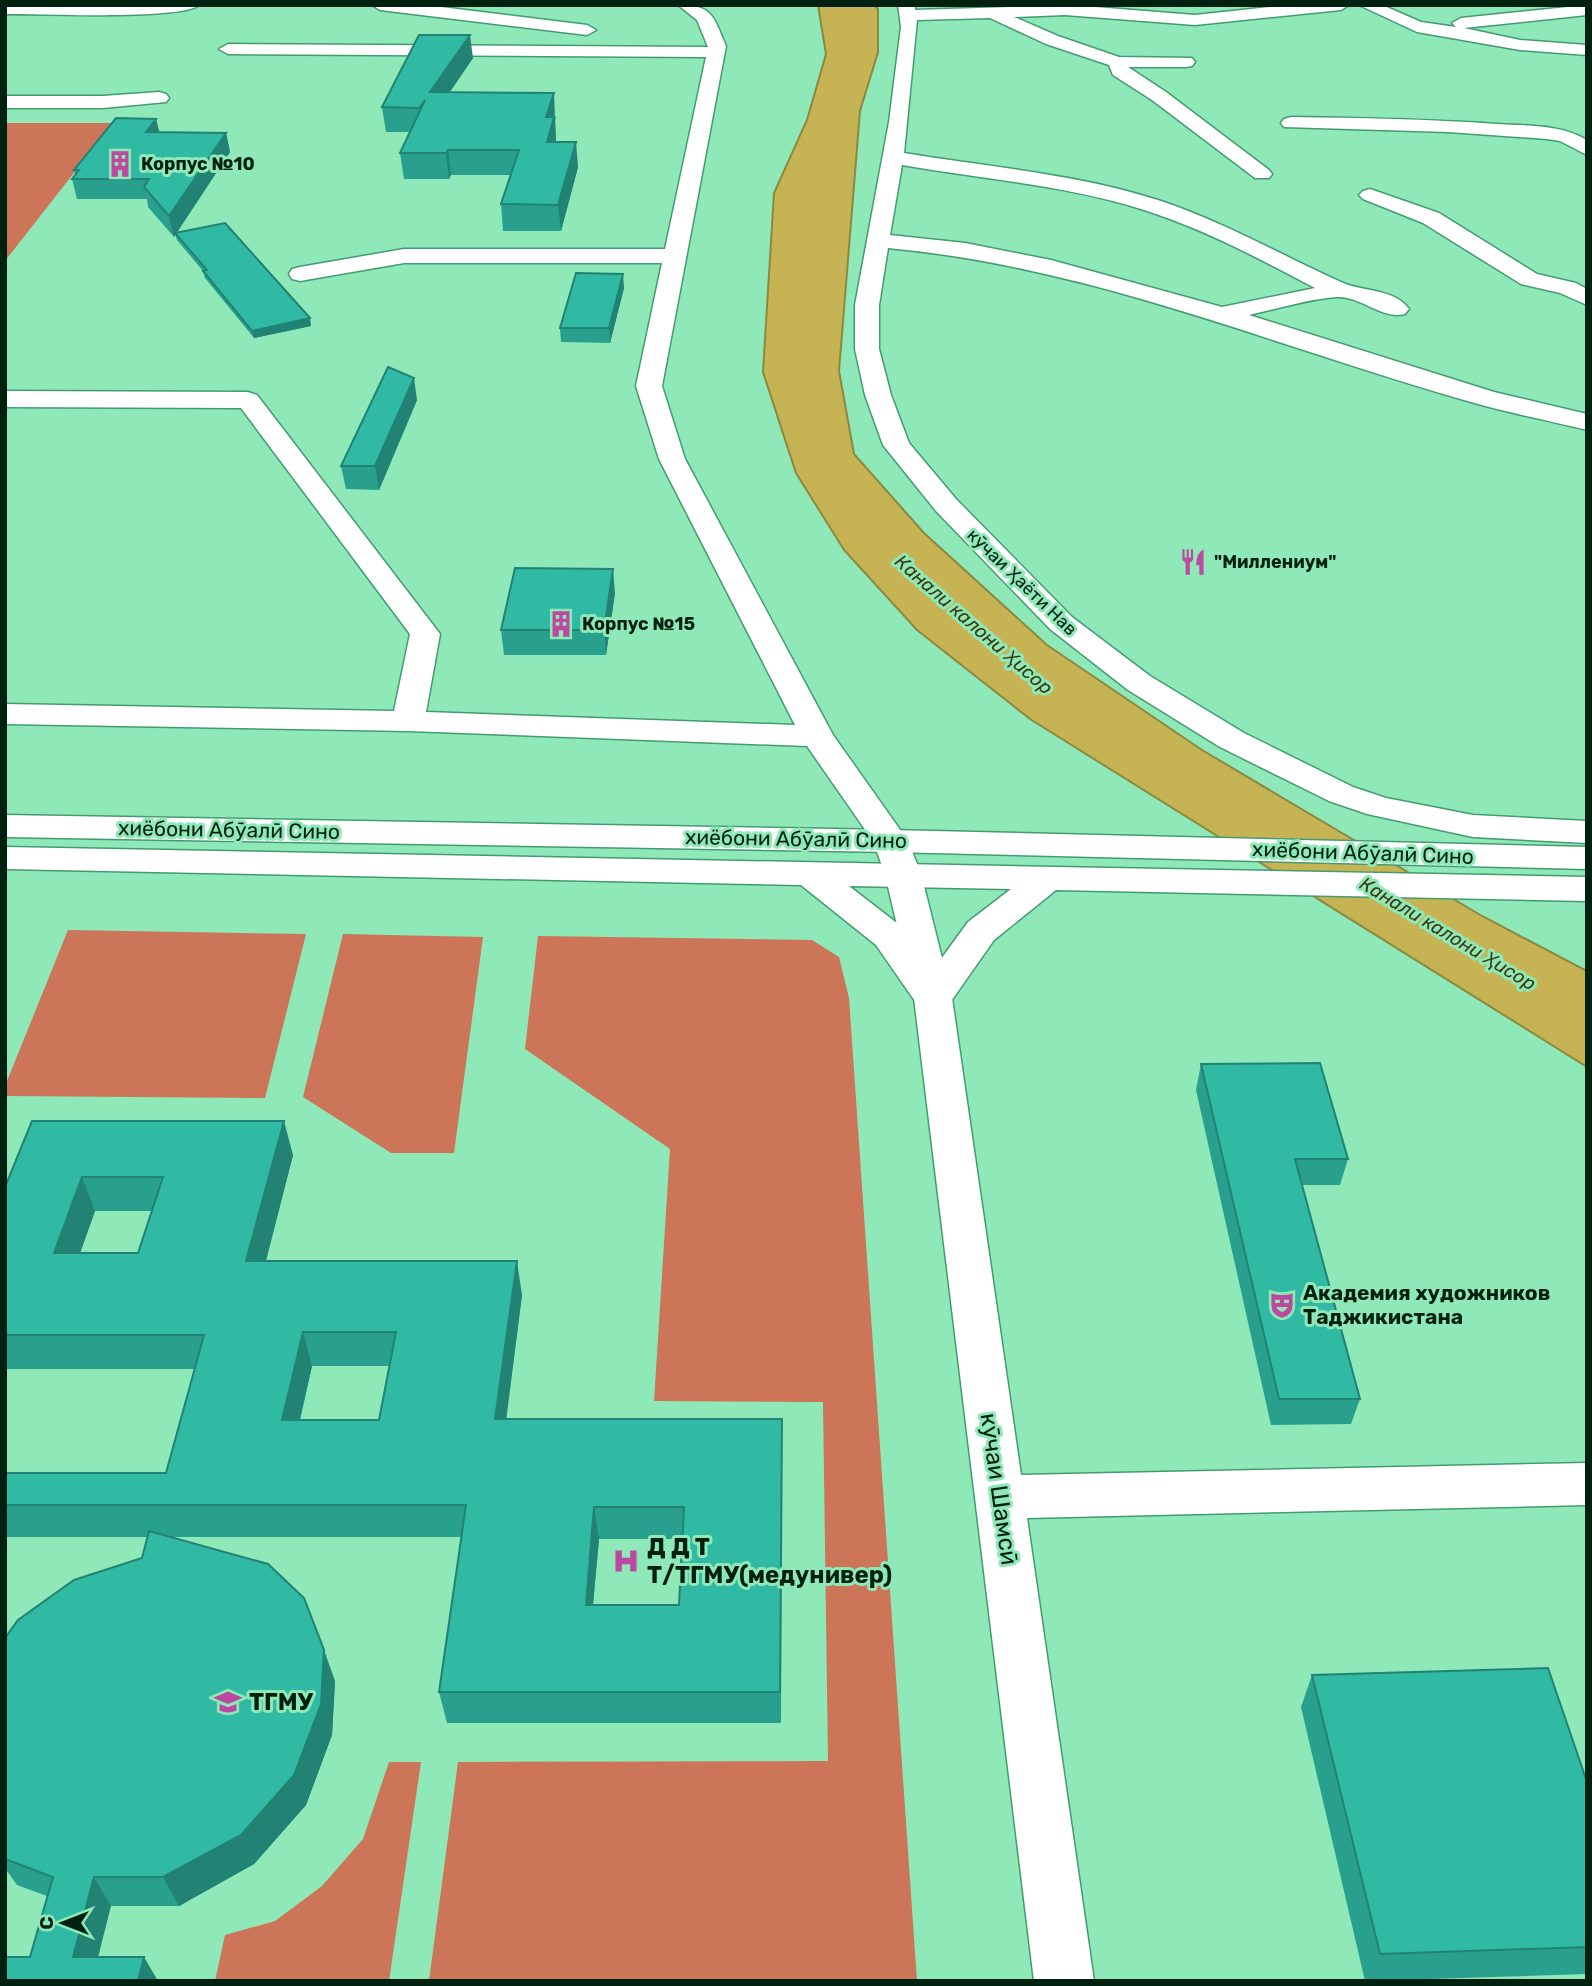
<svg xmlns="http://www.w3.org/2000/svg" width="1592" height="1986" font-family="Rubik,sans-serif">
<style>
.forest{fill:#cd7558}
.water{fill:#c6b454;stroke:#8b8840;stroke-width:2}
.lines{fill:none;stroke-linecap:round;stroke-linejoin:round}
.minor-casing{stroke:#439c70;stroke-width:3}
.major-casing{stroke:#439c70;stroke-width:3}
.minor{fill:#fff;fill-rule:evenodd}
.major{fill:#fff;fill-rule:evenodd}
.wall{fill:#29a08d;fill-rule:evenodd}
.shaded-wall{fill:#228273}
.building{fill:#30baa4;stroke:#228273;stroke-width:2;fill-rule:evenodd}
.labels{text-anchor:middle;stroke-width:6;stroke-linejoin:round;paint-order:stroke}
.far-poi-label{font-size:18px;font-weight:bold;fill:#002110;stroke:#8fe8b8;text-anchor:start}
.far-street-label{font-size:18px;fill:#002110;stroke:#8fe8b8}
.far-water-label{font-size:19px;font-style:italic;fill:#3f380e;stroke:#8fe8b8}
.street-label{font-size:21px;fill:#002110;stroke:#8fe8b8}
.poi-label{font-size:21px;font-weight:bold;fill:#002110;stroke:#8fe8b8;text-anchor:start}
.near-street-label{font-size:24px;fill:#002110;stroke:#8fe8b8}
.near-poi-label{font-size:24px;font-weight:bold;fill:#002110;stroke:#8fe8b8;text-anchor:start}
</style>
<rect width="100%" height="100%" fill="#8fe8b8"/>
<g class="forest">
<path d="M5 123H113L5 261Z"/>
<path d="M68 930 306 934 265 1098 5 1096V1086Z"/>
<path d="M343 934 483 937 454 1153H391L303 1097Z"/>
<path d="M538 936 812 940 839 957 849 998 917 1981H429L458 1762 828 1761 823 1402 654 1401 670 1149 525 1049Z"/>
<path d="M389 1762H421L389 1981H215L225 1935 275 1921 322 1886 363 1839Z"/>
</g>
<path class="water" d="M818 5H874L878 9V52L860 111 839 371 854 454 924 533 1047 645 1202 750 1482 916 1587 971V1067L1030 719 917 630 844 550 796 473 763 372 774 193 807 120 826 54Z"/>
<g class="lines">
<defs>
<g id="minor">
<path d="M5 5H199C185 20 34 14 5 14Z"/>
<path d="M372 5H425L587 25 596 30 587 35 380 10Z"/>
<path d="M678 5C713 5 713 16 726 46L662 386 685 459 833 735 908 841 921 874 952 998 1021 1475 1587 1463V1505L1027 1518 1094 1981H1034L914 998 885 874 873 841 807 746 408 731 5 724V704L394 711 410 634 241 408 5 407V391L248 392 257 395 440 634 426 712 795 725 659 459 636 386 662 263H404L300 281 292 279 289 274 292 269 300 267 404 249H665L706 57 228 54 219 49 228 44 708 47 697 20Z"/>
<path d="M898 5H915V10L1070 5 1195 15 1288 5H1349L1341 10 1195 25 1065 15 1014 17 1058 36 1119 57 1192 58 1195 62 1192 66 1186 67H1128L1166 92 1269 170 1272 174 1269 178H1255L1152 100 1113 75 1109 65 1046 44 990 18 917 20 904 153C989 167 1079 174 1161 201 1224 222 1281 255 1341 282 1362 292 1394 288 1409 309L1405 314C1382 320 1361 296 1337 297 1308 299 1277 309 1249 315L1494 392 1587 414V430C1551 421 1514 414 1478 404 1281 349 1094 267 888 248L879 305V349L891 395 909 443 956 499 1072 617 1150 676 1244 733 1353 787 1386 798 1473 815 1587 821V843L1473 837 1367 814 1329 801 1220 747 1128 690 1050 629 936 511 883 445 865 395 855 349V305L889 122 901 27ZM902 165C982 179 1067 185 1144 210 1204 229 1260 259 1315 288L1222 307 1051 260 965 243 890 235Z"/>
<path d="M1359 5H1382L1421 22 1456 27 1452 23 1461 18 1587 5V15L1464 28 1520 40 1587 45V55L1520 50 1417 32Z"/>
<path d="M159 92 166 94 169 98 166 102 103 108H5V96H103Z"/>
<path d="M1291 117C1360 118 1429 119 1497 124 1528 126 1560 124 1587 140V155L1560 141 1547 139 1448 132 1284 127 1281 123 1284 119Z"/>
<path d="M1370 189 1439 213 1537 274 1576 283 1587 289V305L1560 293 1521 284 1423 223 1363 199 1359 195 1363 191Z"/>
</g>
<g id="major">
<path d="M5 815 890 830 1587 847V869L890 852 5 837Z"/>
<path d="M5 847 1587 877V901L1056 890 994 940 947 1007 933 1011 919 1007 876 945 801 885 5 869ZM849 886 1011 889 968 922 933 970 902 927Z"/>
</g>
</defs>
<use href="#minor" class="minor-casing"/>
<use href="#major" class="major-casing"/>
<use href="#minor" class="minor"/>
<use href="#major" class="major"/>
</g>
<g class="wall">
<path d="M473 58 450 92 556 117 555 121 556 142 578 167 561 231H503L501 204 510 175H451L449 179H404L400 153 410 132H386L382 107Z"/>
<path d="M156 119 159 132 226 133 230 152 176 233 311 326 254 338 205 278 203 271 177 240 175 234 174 237 148 207 147 199H77L72 179 75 175 74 170Z"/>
<path d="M624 288 610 343 561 342 560 328Z"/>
<path d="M417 400 379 490 346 489 341 466Z"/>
<path d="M615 593 606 655H504L501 630Z"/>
<path d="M1201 1064 1348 1159 1340 1185H1302L1360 1399 1351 1424 1271 1425 1196 1090Z"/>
<path d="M32 1121 293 1155 266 1261 522 1295 506 1419H782L781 1723H447L439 1692 461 1537H172L335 1681 332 1735 306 1805 254 1864 179 1906H111L30 1957 47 1896 17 1885 5 1868V1638L142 1558 148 1537H5V1473H166L195 1369H5V1187ZM95 1211H152L138 1253H80ZM312 1366H390L379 1420H300ZM599 1539H682L679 1605H593Z"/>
<path d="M1312 1675 1587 1782V1974L1365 1981 1301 1707Z"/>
</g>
<g class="shaded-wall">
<path d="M470 35 473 58 433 116 430 92Z"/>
<path d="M554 93 556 142H547L546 117Z"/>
<path d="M156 119 161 138 146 132Z"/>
<path d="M226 133 230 152 174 237 169 216Z"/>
<path d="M576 142 578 167 561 231 558 205Z"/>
<path d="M448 150 451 175 449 179 446 153Z"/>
<path d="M623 274 624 288 610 343 609 328Z"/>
<path d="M310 318 311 326 254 338 252 331Z"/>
<path d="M414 378 417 400 379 490 375 466Z"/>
<path d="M613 569 615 593 606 655 604 630Z"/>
<path d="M284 1121 293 1155 257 1295 246 1261Z"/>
<path d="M82 1177 95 1211 68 1287 54 1253Z"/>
<path d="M517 1261 522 1295 502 1452 495 1419Z"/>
<path d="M303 1332 312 1366 292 1454 282 1420Z"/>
<path d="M594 1507 599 1539 590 1637 586 1605Z"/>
<path d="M324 1650 335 1681 332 1735 306 1805 254 1864 179 1906 163 1877Z"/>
<path d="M94 1877 111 1906 92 1981 73 1957Z"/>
<path d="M144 1957 158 1981H138Z"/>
</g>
<g class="building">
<path d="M419 35H470L430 92 554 93 546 117H554L547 142H576L558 205 501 204 519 150H448L446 153H400L425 100 419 108 382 107Z"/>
<path d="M116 118 156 119 146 132 226 133 169 216 144 187 149 179H72L79 170H74Z"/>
<path d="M225 223 310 318 252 331 203 271 207 270 175 233Z"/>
<path d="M576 273 623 274 609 328H560Z"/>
<path d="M388 367 414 378 375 466H341Z"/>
<path d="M515 568 613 569 604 630H501Z"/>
<path d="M1320 1063 1348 1159H1295L1360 1399H1279L1201 1064Z"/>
<path d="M32 1121H284L246 1261H517L495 1419H782L780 1692H439L466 1505H5V1473H166L204 1335H5V1187ZM82 1177H163L138 1253H54ZM303 1332H396L379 1420H282ZM594 1507H684L679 1605H586Z"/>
<path d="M149 1531 268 1564 304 1598 324 1650 321 1704 294 1775 241 1835 163 1877H94L73 1957H144L138 1981H5V1957H30L53 1877 5 1859V1638L18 1620 74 1580 142 1558Z"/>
<path d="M1548 1668 1587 1782V1947L1380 1954 1312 1675Z"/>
</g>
<defs>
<symbol id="building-bare" viewBox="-9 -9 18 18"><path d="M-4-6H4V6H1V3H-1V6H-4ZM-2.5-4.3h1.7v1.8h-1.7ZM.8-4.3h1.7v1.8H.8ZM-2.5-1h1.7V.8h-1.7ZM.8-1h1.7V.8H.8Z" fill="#bd489f" stroke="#8fe8b8" stroke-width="2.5" paint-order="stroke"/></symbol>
<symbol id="restaurant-bare" viewBox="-9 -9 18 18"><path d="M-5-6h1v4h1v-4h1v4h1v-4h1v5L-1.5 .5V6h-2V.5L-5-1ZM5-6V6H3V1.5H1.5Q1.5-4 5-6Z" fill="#bd489f" stroke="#8fe8b8" stroke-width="2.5" paint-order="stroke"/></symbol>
<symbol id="theatre-bare" viewBox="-9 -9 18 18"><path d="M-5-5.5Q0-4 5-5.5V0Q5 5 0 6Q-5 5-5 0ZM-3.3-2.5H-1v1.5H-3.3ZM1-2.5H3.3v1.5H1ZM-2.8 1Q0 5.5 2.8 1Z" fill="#bd489f" stroke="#8fe8b8" stroke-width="2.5" paint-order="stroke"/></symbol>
<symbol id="hospital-bare" viewBox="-9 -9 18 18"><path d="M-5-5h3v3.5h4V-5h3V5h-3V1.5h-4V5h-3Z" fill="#bd489f" stroke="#8fe8b8" stroke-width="2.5" paint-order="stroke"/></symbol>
<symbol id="university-bare" viewBox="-9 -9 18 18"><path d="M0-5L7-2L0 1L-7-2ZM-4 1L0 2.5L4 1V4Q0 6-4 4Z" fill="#bd489f" stroke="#8fe8b8" stroke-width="2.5" paint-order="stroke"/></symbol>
</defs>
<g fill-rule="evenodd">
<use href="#building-bare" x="101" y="145" width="38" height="38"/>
<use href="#restaurant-bare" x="1174" y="543" width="38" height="38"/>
<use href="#building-bare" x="542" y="605" width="38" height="38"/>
<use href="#theatre-bare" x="1263" y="1286" width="38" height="38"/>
<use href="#hospital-bare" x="607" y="1542" width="38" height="38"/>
<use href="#university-bare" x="209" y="1683" width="38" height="38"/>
</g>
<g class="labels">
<g class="far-poi-label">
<text x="141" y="170">Корпус №10</text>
<text x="1214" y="568">"Миллениум"</text>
<text x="582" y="630">Корпус №15</text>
</g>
<g class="far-street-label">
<text transform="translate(1022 582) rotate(44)" y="6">кӯчаи Ҳаёти Нав</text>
</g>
<g class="far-water-label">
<text transform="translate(974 624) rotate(41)" y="7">Канали калони Ҳисор</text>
<text transform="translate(1448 933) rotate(31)" y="7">Канали калони Ҳисор</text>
</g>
<g class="street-label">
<text transform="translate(229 830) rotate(1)" y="7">хиёбони Абӯалӣ Сино</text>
<text transform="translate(796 839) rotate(1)" y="7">хиёбони Абӯалӣ Сино</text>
<text transform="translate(1363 853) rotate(2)" y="7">хиёбони Абӯалӣ Сино</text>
</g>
<g class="poi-label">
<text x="1303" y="1300">Академия художников<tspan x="1303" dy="24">Таджикистана</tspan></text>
</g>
<g class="near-street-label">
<text transform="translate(999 1489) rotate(82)" y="8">кӯчаи Шамсӣ</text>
</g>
<g class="near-poi-label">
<text x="647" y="1555">Д Д Т<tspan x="647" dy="28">Т/ТГМУ(медунивер)</tspan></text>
<text x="249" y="1710">ТГМУ</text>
</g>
</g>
<rect width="1592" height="1986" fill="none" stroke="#002110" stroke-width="14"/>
<g transform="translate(63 1923) rotate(270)" stroke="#8fe8b8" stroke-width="5" paint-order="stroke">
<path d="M0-5L12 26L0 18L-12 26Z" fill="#002110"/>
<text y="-10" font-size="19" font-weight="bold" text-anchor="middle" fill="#002110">С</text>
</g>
</svg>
